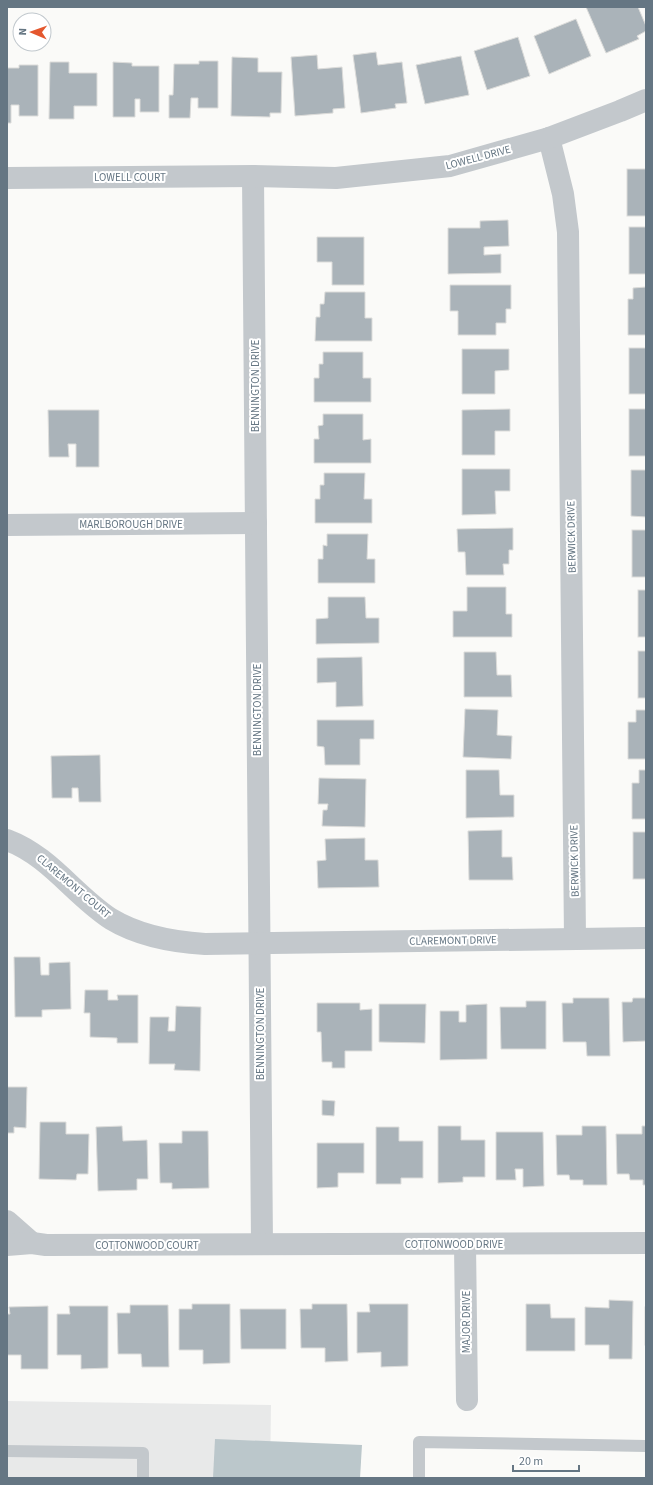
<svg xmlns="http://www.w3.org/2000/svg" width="653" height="1485" font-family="'Source Sans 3',sans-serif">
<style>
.built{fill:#e8e9e9}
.water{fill:#bbc7cb}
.building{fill:#aab3b9;stroke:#dcdcda}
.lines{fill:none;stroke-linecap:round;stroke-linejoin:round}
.service{stroke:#c3c8cc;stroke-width:12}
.minor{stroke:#c3c8cc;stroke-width:22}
.labels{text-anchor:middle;stroke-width:4;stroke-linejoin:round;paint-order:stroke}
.street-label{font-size:11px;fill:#657683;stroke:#fff}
</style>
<rect width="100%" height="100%" fill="#fafaf8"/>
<path class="built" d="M7 1401 271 1405 270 1478H7Z"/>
<path class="water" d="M215 1439 362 1445 360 1478H213Z"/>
<g class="building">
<path d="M586 7H638L646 26V31L637 36 639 39 606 53Z"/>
<path d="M576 19 591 56 549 74 534 36Z"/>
<path d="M518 37 530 76 487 90 474 51Z"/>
<path d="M376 52 378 65 402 62 407 103 395 104 396 108 361 113 353 55Z"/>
<path d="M317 55 318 69 342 67 345 108 333 109V113L295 116 291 57Z"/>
<path d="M461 56 469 95 425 104 416 65Z"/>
<path d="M232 57 258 58V72H282L281 113H270V117L231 116Z"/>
<path d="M199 61H218V108H198V98H191L190 118H169V95H173L174 64H199Z"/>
<path d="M50 62H69V73H97V106H74V119H49Z"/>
<path d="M113 62 132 63V66H159V112H140V99H135V117H113Z"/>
<path d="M19 65H38V116H19V105H11V123H7V68H19Z"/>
<rect x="627" y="169" width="19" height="47"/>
<path d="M508 220 509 246 484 247V255L501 254V273L448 274V228H480V221Z"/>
<rect x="629" y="227" width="17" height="47"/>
<path d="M317 237H364V285H332V262H317Z"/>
<path d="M450 285H511V309H506V323H496V335H458V311H450Z"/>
<path d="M646 287V335H628V299H633V288Z"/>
<path d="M325 292H365V318H372V341H315L316 317H320V304H324Z"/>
<rect x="629" y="348" width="17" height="46"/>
<path d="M462 349H509V370L495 371V394H462Z"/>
<path d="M323 352H363V378H371V402H314V378H319V364H323Z"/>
<path d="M510 409V431H495V455H462V410Z"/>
<rect x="629" y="409" width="17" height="47"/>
<path d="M48 410H99V467H76V444H68L69 457H49Z"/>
<path d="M323 414H363V440L371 439V463H314V439H319L318 426 323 425Z"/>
<path d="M462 469H510V491H495L496 514 462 515Z"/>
<path d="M631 470H646V517L631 516Z"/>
<path d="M324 473H365L364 499H372V523H315V499H320V485H324Z"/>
<path d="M513 528V550H509V564H503L504 575H466L465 552H458L457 529Z"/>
<rect x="632" y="530" width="14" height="47"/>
<path d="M327 534H368L367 559H375V583H318V559H323V545L327 546Z"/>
<path d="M467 587H506V614H512V637H453V611H467Z"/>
<rect x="638" y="590" width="8" height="47"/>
<path d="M328 597H365L366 618H379V643L316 644V619L328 618Z"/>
<rect x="638" y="651" width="8" height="47"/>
<path d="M464 652H496L497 675H511L512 697H464Z"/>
<path d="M362 657 363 706 336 707V682L317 683V658Z"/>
<path d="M465 709 498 710 497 735 512 736 511 759 463 757Z"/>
<path d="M636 710H646V759H628V722H636Z"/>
<path d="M317 720H374V739H360V765H325L324 747 317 746Z"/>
<path d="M100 755 101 802H79L78 788H72V798H52L51 756Z"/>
<path d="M466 770H499L500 795H514V817L466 818Z"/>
<path d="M639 770H646V819H632V783H639Z"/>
<path d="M319 778 366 779 365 827 322 826 323 810H327L328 804H318Z"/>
<path d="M502 830V857H512L513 880H469L468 831Z"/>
<rect x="633" y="832" width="13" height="47"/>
<path d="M365 838V860H378L379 887 318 888 317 861 326 860 325 839Z"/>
<path d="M14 957H40L41 975H49V963L70 962 71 1009 42 1010V1017H15Z"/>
<path d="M85 990H108V1000H118L117 995H138V1043H117V1038L90 1037V1013H84Z"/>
<path d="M573 998H609L610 1056H587L586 1042H563L562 1003H573Z"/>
<path d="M633 998H646V1041L623 1042 622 1002H632Z"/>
<path d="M526 1001H546V1049H501L500 1007H526Z"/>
<path d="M317 1003H360V1010L372 1009V1051H345V1068H332V1062H322L321 1032H317Z"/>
<path d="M379 1004H426L425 1043 379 1042Z"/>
<path d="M487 1004V1059L440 1060V1011H459V1022H466V1005Z"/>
<path d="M176 1006 201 1007 200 1071 174 1070 175 1064H149L150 1017H169L168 1031H175Z"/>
<path d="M7 1087H27L26 1128 14 1127V1133H7Z"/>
<path d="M322 1100 335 1101 334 1116 322 1115Z"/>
<path d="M40 1122H66V1134H89L88 1174H77L76 1180 39 1179Z"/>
<path d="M122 1126 123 1141 147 1140 148 1179H137V1190L98 1191 96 1127Z"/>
<path d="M438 1126H461V1140H485V1177H463V1182L438 1183Z"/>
<path d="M582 1126H606L607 1185H583V1180H570L569 1175H557L556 1135H582Z"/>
<path d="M642 1126H646V1185H643V1180H630L629 1174H617L616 1134H642Z"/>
<path d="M376 1127H399V1141H423V1178H401V1184H376Z"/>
<path d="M182 1131H208L209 1188 172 1189V1183H160L159 1143H182Z"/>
<path d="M496 1132H543L544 1186 523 1187V1169H515L516 1180H496Z"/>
<path d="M317 1143H364V1173H338V1187L317 1188Z"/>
<path d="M609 1300 633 1301 632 1359H609V1345H585V1307L609 1308Z"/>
<path d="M192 1304H230V1363L203 1364V1350H179V1309H192Z"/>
<path d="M312 1304H347L348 1361 325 1362V1348H301L300 1309H312Z"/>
<path d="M369 1304H408V1366L381 1367V1352L357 1353V1312H370Z"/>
<path d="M526 1304H550L551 1318H575V1351H526Z"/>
<path d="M130 1305H168L169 1367H142L141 1354H118L117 1313H130Z"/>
<path d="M48 1306V1369H21V1355H7V1314H10L9 1307Z"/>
<path d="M69 1306H108V1368L81 1369V1355H57V1314H70Z"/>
<rect x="645" y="1307" width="1" height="38"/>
<path d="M240 1309H286V1349H241Z"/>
</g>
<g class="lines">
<g class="service">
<path d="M7 1451 143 1453V1478"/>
<path d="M419 1478V1442L646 1446"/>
</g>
<g class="minor">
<path d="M549 138 563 194 568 232 575 939"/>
<path d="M253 176 262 1244"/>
<path d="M7 178 253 176 336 178 450 166 549 138 620 111 646 100"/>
<path d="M7 525 256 523"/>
<path d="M7 840C50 856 74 895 111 919 139 936 173 942 205 944L646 938"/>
<path d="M7 1221 32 1243"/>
<path d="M465 1244 467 1400"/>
<path d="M7 1245 32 1243 46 1245 646 1243"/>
</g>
</g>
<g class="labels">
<g class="street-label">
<text transform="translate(478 157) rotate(-15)" y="4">LOWELL DRIVE</text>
<text x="130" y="181">LOWELL COURT</text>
<text transform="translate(255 386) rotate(-90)" y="4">BENNINGTON DRIVE</text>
<text x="131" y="528">MARLBOROUGH DRIVE</text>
<text transform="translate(571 537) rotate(-91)" y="4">BERWICK DRIVE</text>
<text transform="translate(257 710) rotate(-90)" y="4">BENNINGTON DRIVE</text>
<text transform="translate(574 861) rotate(-91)" y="4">BERWICK DRIVE</text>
<text transform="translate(74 886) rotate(40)" y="4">CLAREMONT COURT</text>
<text transform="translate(453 940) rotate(-1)" y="4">CLAREMONT DRIVE</text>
<text transform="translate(260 1034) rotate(-90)" y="4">BENNINGTON DRIVE</text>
<text x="454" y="1248">COTTONWOOD DRIVE</text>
<text x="147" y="1249">COTTONWOOD COURT</text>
<text transform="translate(466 1322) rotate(-90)" y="4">MAJOR DRIVE</text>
</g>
</g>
<rect width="653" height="1485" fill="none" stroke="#657683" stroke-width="16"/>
<g transform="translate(32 32) rotate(272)"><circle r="19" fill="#ffffff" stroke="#c1c8cd"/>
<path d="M0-3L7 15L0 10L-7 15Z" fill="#e4572e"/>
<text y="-6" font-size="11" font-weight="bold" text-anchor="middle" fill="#657683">N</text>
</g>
<path d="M513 1465v6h66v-6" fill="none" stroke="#657683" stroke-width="2"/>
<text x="519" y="1465" font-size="12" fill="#657683" stroke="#ffffff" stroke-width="3" paint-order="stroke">20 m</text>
</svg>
